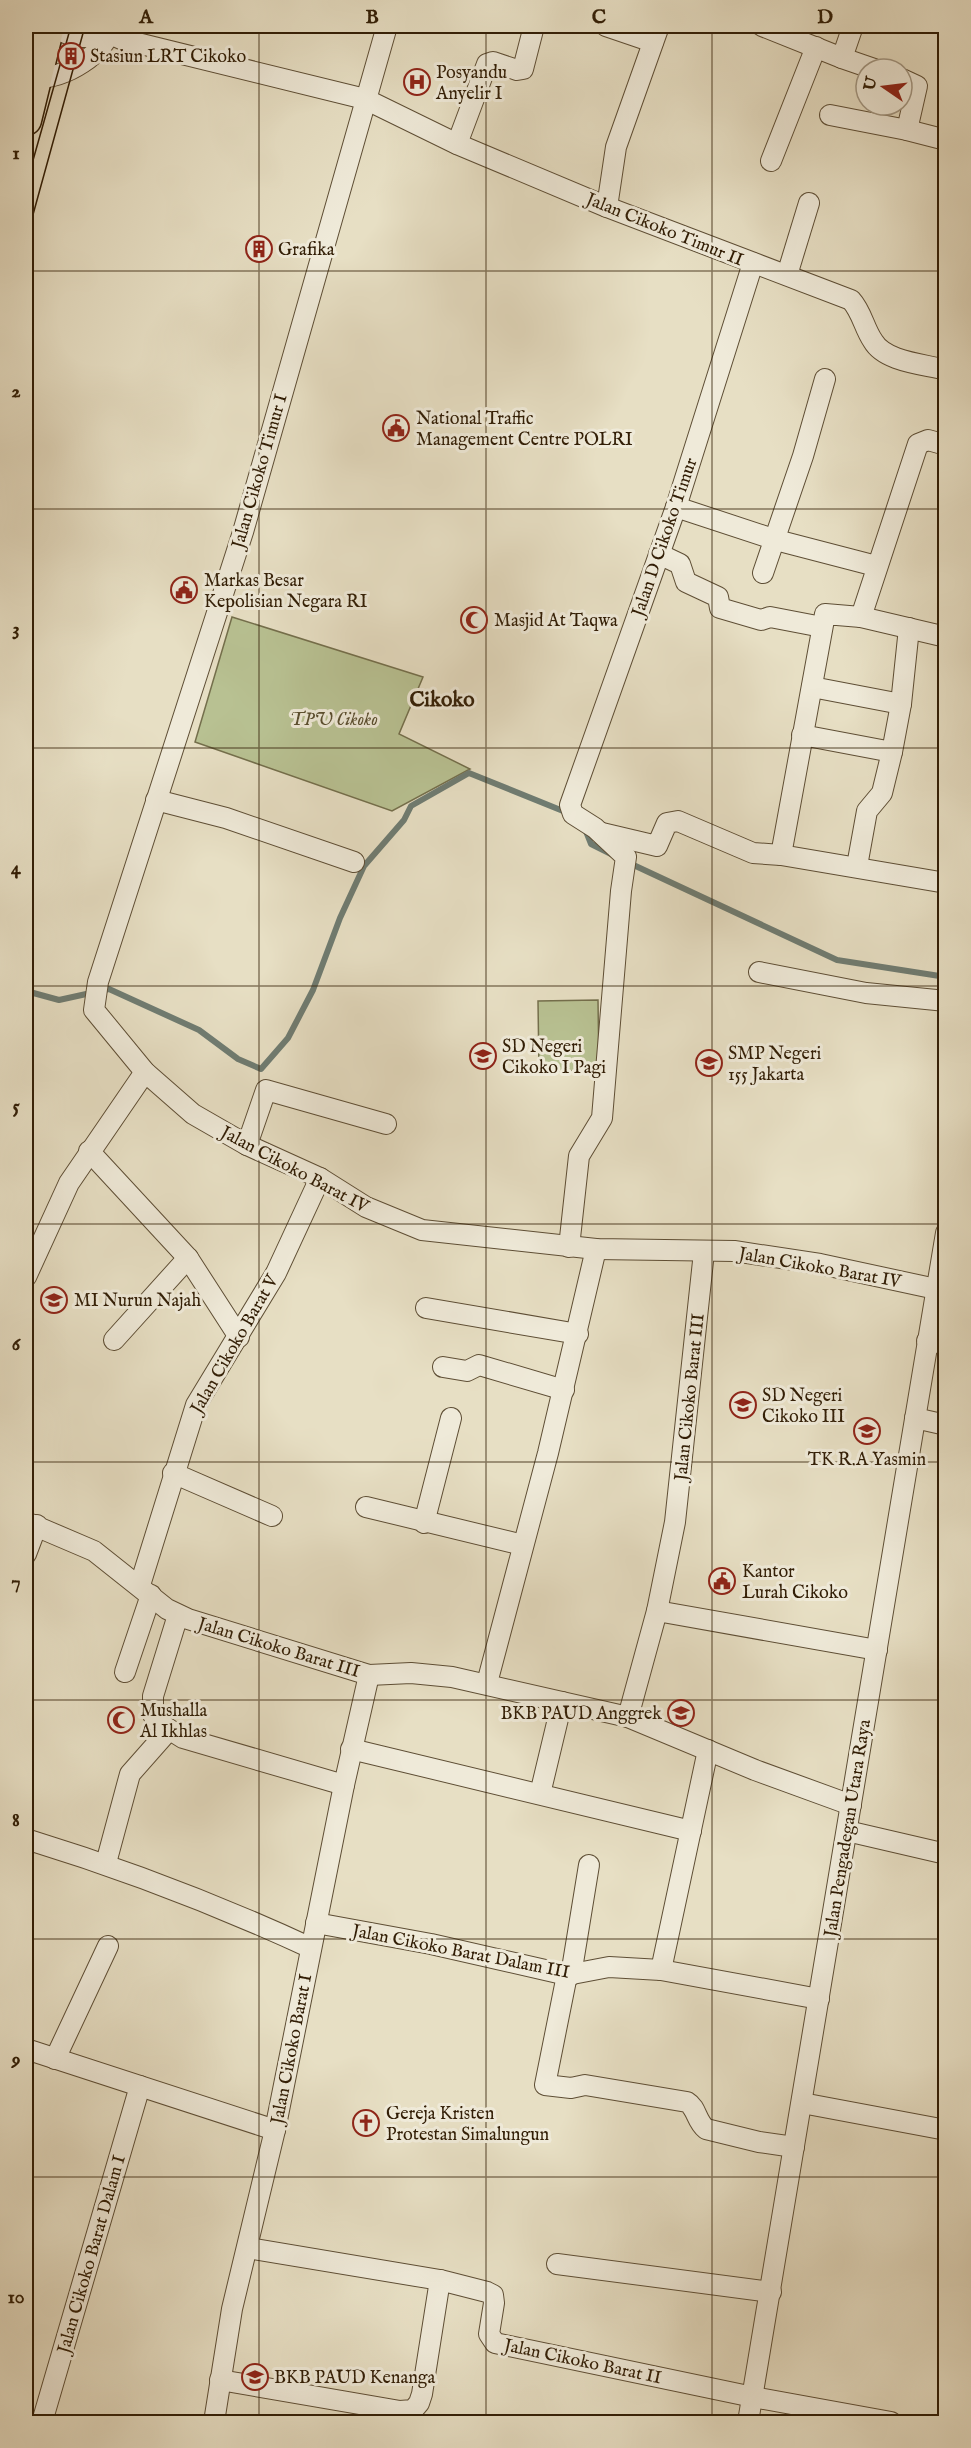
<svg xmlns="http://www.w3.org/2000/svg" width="971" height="2448" font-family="'IM FELL English',serif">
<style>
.green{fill:#b8c192;stroke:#746f4c;stroke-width:1.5}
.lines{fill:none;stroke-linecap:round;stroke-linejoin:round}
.stream{stroke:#6f7c72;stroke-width:6}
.minor-casing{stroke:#5e4e35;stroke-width:22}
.highway-casing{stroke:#311d05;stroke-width:33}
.minor{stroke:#efead9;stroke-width:20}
.highway{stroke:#e7dfc4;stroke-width:30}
.tram{stroke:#311d05;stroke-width:1.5}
.grid{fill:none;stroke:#311d05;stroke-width:1.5;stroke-opacity:0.55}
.labels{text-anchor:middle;stroke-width:6;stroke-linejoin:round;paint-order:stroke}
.poi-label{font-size:18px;fill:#311d05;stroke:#efead9;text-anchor:start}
.street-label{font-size:18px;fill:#311d05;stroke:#efead9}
.park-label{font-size:18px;font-style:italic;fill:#5a4e2f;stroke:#efead9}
.quarter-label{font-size:21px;font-weight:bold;fill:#311d05;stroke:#efead9}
.neatline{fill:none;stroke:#311d05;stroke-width:2}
.grid-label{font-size:20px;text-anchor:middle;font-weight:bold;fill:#311d05}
</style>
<rect width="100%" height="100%" fill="#e7dfc4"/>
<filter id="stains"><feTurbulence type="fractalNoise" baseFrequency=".00333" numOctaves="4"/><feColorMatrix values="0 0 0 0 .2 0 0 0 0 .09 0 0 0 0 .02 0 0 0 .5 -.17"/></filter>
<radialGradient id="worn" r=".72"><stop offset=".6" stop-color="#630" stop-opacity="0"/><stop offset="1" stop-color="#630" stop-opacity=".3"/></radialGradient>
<g class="green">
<path d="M232 617 423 677 399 734 470 769 392 811 195 742Z"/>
<path d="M598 1000 599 1070 539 1072 538 1001Z"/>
</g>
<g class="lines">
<g class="stream">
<path d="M585 829 591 844 613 855"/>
<path d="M627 862 837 960 946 977"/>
<path d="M26 991 59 1000 109 989 199 1030 238 1059 261 1069 288 1038 313 990 340 918 364 866 404 820 411 806 469 773 568 813"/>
</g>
<defs>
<g id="minor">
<path d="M56 26C71 42 90 37 110 34"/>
<path d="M387 26 243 532 98 982 94 1010 145 1072 193 1114 247 1145 320 1178 366 1207 422 1230 596 1249 734 1251 820 1264 936 1289"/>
<path d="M606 26 653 42"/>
<path d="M762 26 842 58 853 26"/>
<path d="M110 34 121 39 365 99 457 144 607 207 851 300C862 312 864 328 873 341 885 362 924 364 946 370"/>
<path d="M842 58 874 69"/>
<path d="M36 78C66 78 104 55 112 26"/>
<path d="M902 79 917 86 907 130 946 140"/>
<path d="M830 115 907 130"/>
<path d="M457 144 487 64 493 62 517 70 523 69 534 26"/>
<path d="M771 161 816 47"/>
<path d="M607 207 616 147 659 26"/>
<path d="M787 275 809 203"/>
<path d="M676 507 776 540 876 566"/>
<path d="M659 554 680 564 686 582 718 597 720 608 761 620 770 617 822 627"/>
<path d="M763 573 803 456 825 379"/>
<path d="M861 617 918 444 928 440 946 445"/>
<path d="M946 637 861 617 825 614 781 855 946 883"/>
<path d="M812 687 901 704"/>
<path d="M802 735 892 752"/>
<path d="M156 800 226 818 354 862"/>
<path d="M602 833 657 846 667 823 678 821 753 853 781 855"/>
<path d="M857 866 867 811 882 793 892 752 901 704 909 628"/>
<path d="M759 972 866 993 946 1001"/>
<path d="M247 1145 266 1090 386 1124"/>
<path d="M89 1151 188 1258 239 1337"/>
<path d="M569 1247 579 1156 602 1118 621 891 626 857 595 828 573 814 570 805 676 507 753 263"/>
<path d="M26 1277 69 1183 145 1072"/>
<path d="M426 1308 578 1334"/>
<path d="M114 1340 188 1258"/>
<path d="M927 1341 946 1344"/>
<path d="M443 1367 467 1371 479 1365 564 1390"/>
<path d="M915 1418 946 1425"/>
<path d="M173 1473 272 1516"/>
<path d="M366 1507 523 1545"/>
<path d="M26 1522 94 1551 167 1609 188 1619 369 1675 411 1673 452 1677 628 1717 755 1770 851 1805"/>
<path d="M424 1523 451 1418"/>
<path d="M26 1554 37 1525"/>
<path d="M140 1585 196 1405 276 1273 320 1178"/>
<path d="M657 1611 877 1650"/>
<path d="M178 1615 153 1696V1715L159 1723 183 1738 344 1785"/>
<path d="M125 1672 151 1595"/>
<path d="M487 1683 548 1453 596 1249"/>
<path d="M628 1717 657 1611 675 1522 704 1252"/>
<path d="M351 1749 691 1831"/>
<path d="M540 1794 562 1702"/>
<path d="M847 1831 946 1854"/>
<path d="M26 1839C124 1869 218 1905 311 1948"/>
<path d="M106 1863 130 1774 168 1731"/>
<path d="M316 1923 431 1944 567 1975 609 1967 661 1970 819 1999"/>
<path d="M661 1970 708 1750"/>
<path d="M567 1975 545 2085 571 2088 585 2085 687 2102C697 2108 696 2121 706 2129L759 2142 794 2147"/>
<path d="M571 1975 589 1865"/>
<path d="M26 2049 275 2130"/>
<path d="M55 2059 108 1946"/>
<path d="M802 2103 946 2130"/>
<path d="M248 2248 440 2280 487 2292 493 2295 494 2303 489 2334 495 2343 753 2397 891 2422"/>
<path d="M557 2264 771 2292"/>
<path d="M220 2380 400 2411 413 2410 419 2403 422 2394 440 2280"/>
<path d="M42 2422 140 2086"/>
<path d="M214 2422 232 2309 275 2130 344 1785 369 1675"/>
<path d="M748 2422 946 1233"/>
</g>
<path id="highway" d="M26 120 49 26"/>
</defs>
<use href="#minor" class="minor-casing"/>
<use href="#highway" class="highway-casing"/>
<use href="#minor" class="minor"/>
<use href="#highway" class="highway"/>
<g class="tram">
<path d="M26 185 71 26"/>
<path d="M26 240 85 26"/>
</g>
</g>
<path class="grid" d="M259 26V2422M486 26V2422M712 26V2422M26 271H946M26 509H946M26 748H946M26 986H946M26 1224H946M26 1462H946M26 1700H946M26 1939H946M26 2177H946"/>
<defs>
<symbol id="building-ring" viewBox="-11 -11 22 22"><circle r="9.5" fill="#efead9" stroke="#8f2418" stroke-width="1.5"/><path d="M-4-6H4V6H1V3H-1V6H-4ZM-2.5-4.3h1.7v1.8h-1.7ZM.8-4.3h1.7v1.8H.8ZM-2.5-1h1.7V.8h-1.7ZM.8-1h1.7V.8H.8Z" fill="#8f2418"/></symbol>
<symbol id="hospital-ring" viewBox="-11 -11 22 22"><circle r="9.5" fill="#efead9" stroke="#8f2418" stroke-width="1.5"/><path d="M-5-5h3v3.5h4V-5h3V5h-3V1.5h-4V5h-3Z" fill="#8f2418"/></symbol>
<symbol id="civic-ring" viewBox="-11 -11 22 22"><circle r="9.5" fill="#efead9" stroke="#8f2418" stroke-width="1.5"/><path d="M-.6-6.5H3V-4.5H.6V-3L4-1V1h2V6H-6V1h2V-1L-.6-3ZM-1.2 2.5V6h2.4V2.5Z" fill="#8f2418"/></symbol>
<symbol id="mosque-ring" viewBox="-11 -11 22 22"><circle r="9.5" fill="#efead9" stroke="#8f2418" stroke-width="1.5"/><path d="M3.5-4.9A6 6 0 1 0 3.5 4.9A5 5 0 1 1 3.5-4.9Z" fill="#8f2418"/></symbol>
<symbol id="school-ring" viewBox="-11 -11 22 22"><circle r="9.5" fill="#efead9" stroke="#8f2418" stroke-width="1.5"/><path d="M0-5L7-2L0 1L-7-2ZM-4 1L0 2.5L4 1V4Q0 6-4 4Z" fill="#8f2418"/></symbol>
<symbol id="church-ring" viewBox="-11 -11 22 22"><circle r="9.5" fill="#efead9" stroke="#8f2418" stroke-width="1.5"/><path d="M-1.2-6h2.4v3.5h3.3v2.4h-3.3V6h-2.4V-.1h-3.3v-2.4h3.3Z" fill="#8f2418"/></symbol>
</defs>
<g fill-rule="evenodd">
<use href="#building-ring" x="56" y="41" width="30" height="30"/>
<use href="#hospital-ring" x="402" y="67" width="30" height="30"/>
<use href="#building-ring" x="244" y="234" width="30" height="30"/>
<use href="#civic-ring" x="381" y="413" width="30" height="30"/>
<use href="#civic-ring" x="169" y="575" width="30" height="30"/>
<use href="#mosque-ring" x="459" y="605" width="30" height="30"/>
<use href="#school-ring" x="468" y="1041" width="30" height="30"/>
<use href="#school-ring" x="694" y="1048" width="30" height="30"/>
<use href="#school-ring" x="39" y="1285" width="30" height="30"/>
<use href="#school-ring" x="728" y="1390" width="30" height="30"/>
<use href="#school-ring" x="852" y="1416" width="30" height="30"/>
<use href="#civic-ring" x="707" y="1566" width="30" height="30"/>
<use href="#school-ring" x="666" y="1698" width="30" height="30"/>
<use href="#mosque-ring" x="106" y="1705" width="30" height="30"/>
<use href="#church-ring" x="351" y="2108" width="30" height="30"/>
<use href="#school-ring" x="240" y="2362" width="30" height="30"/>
</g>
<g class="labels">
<g class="poi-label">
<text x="90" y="62">Stasiun LRT Cikoko</text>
<text x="436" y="78">Posyandu<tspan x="436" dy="21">Anyelir I</tspan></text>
<text x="278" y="255">Grafika</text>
<text x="416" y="424">National Traffic<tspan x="416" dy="21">Management Centre POLRI</tspan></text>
<text x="204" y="586">Markas Besar<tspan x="204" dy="21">Kepolisian Negara RI</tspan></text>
<text x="494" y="626">Masjid At Taqwa</text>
<text x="502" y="1052">SD Negeri<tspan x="502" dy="21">Cikoko I Pagi</tspan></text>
<text x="728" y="1059">SMP Negeri<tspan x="728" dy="21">155 Jakarta</tspan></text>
<text x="74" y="1306">MI Nurun Najah</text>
<text x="762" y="1401">SD Negeri<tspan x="762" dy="21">Cikoko III</tspan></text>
<text x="867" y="1465" text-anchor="middle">TK R.A Yasmin</text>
<text x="742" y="1577">Kantor<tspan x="742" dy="21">Lurah Cikoko</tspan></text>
<text x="140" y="1716">Mushalla<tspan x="140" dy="21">Al Ikhlas</tspan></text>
<text x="662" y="1719" text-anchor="end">BKB PAUD Anggrek</text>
<text x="386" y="2119">Gereja Kristen<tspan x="386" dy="21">Protestan Simalungun</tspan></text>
<text x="274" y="2383">BKB PAUD Kenanga</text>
</g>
<g class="street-label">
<text transform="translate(665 229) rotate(22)" y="6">Jalan Cikoko Timur II</text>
<text transform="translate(259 471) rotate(-74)" y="6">Jalan Cikoko Timur I</text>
<text transform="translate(664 537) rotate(-71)" y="6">Jalan D Cikoko Timur</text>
<text transform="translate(295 1169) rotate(28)" y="6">Jalan Cikoko Barat IV</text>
<text transform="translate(820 1267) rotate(10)" y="6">Jalan Cikoko Barat IV</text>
<text transform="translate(234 1344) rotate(-60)" y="6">Jalan Cikoko Barat V</text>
<text transform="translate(689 1397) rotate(-84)" y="6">Jalan Cikoko Barat III</text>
<text transform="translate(279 1647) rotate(17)" y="6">Jalan Cikoko Barat III</text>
<text transform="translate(847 1828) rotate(-81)" y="6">Jalan Pengadegan Utara Raya</text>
<text transform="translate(461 1951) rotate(11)" y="6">Jalan Cikoko Barat Dalam III</text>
<text transform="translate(291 2049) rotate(-79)" y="6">Jalan Cikoko Barat I</text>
<text transform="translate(91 2254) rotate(-74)" y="6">Jalan Cikoko Barat Dalam I</text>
<text transform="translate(583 2361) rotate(12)" y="6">Jalan Cikoko Barat II</text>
</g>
<g class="park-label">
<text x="334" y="725">TPU Cikoko</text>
</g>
<g class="quarter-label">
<text x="442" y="706">Cikoko</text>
</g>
</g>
<rect width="971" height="2448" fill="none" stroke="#e7dfc4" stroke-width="66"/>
<g transform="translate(884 87) rotate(284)"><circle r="28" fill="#efead9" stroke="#a39884" stroke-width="1.5"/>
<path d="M0-4.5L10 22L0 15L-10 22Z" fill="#8f2418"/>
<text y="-9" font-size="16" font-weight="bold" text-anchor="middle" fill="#311d05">U</text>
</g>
<rect x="33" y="33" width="905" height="2382" class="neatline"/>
<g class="grid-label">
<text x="146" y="23">A</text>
<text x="372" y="23">B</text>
<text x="599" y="23">C</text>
<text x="825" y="23">D</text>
<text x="16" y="159">1</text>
<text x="16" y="397">2</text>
<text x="16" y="635">3</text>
<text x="16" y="874">4</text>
<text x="16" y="1112">5</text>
<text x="16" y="1350">6</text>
<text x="16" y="1588">7</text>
<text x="16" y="1826">8</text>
<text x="16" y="2065">9</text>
<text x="16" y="2303">10</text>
</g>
<rect width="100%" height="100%" filter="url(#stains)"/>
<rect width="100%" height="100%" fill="url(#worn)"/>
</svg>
